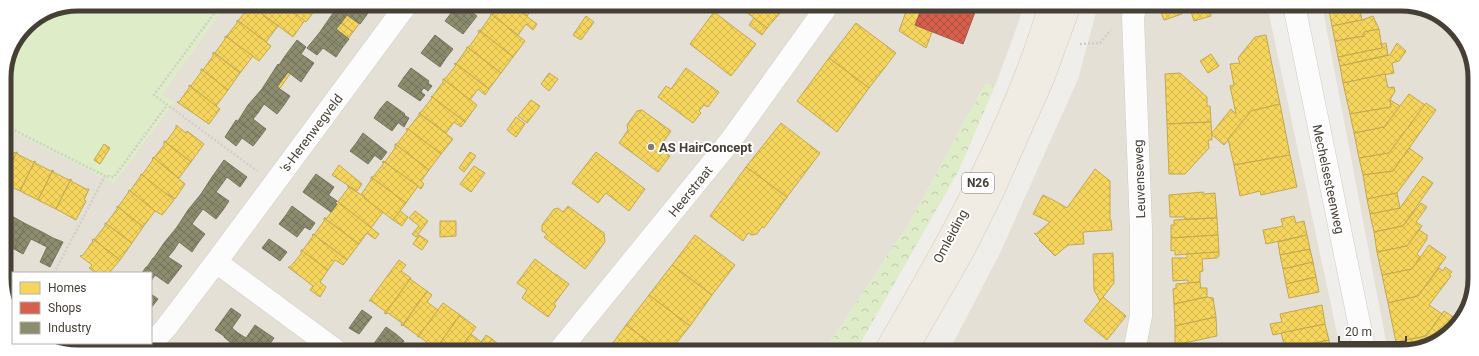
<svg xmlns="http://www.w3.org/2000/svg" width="1479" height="356" font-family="Roboto,sans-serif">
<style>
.residential{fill:#e5e0d6}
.forest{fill:url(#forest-crowns)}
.green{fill:#deecc8}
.homes{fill:url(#homes-cross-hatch);stroke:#c1a850}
.shops{fill:url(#shops-cross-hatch);stroke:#ab5646}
.industry{fill:url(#industry-cross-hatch);stroke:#77755d}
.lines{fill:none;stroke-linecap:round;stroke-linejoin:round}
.minor-casing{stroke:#ceccc7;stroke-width:23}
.major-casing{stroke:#d3cab6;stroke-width:23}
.path{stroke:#d1ceca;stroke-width:2.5;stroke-dasharray:2 2;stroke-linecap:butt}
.minor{stroke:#fdfcfc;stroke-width:22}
.major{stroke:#f1ece3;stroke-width:22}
.poi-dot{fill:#827c74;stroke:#fff;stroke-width:1.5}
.labels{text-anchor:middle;stroke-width:4;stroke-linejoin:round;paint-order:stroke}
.shield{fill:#fff;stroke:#7e7972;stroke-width:1}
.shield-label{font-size:12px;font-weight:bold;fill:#463f35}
.street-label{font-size:13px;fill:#463f35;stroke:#fff}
.poi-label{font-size:13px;font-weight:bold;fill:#463f35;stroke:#fff;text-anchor:start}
.rim{fill:none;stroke:#463f35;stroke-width:5}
</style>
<defs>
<pattern id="forest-crowns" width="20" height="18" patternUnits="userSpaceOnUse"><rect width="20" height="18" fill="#deecc8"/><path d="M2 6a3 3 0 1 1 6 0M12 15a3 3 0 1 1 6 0" fill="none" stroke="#c0cbac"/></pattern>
<pattern id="homes-cross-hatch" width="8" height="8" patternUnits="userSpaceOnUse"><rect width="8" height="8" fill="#f6d55c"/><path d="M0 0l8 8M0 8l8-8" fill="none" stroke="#d4b851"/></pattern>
<pattern id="shops-cross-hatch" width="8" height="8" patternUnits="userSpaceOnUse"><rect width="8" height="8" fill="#d6604d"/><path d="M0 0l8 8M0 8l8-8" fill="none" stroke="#af5141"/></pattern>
<pattern id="industry-cross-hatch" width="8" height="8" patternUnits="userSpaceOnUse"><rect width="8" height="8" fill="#8c8c6e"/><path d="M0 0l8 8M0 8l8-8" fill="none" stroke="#74745b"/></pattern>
</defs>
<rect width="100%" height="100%" fill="#f0eeea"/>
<g class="residential">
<path d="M78 4 1023 5 1019 21 995 86 985 84 913 217 824 351H63L49 343H151V273H13V307L5 293 4 73 26 25 50 10Z"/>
<path d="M1098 5H1267L1341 352 949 351 1000 253 1078 79Z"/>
<path d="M1322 5H1416L1453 25 1474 63V293L1450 334 1406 352H1388Z"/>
</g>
<path class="forest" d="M985 84 995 86 959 170 856 351H824L913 217Z"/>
<path class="green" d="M78 4H227L162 95 175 102 114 183 4 128V73L26 25 50 10Z"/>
<g class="homes">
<path d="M249 4 278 26 266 42 238 21 249 7Z"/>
<path d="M267 4H283L305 20 293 37 261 13Z"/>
<path d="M283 4H316L318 6 306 22Z"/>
<path d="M500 4H510L537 24 533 30 526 24 518 35 492 15Z"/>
<path d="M510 4 535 5 527 16Z"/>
<path d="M737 5H772L781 12 767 28Z"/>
<path d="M1158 5H1180L1182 14 1164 20Z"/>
<path d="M1189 5H1208L1211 16 1194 21Z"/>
<path d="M1208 5H1233L1222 9 1221 7 1209 11Z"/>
<path d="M1328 5H1359L1362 20 1332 26Z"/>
<path d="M908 6 921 11 915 25 932 32 926 48 899 31Z"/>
<path d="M714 12 756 44 731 76 690 44Z"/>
<path d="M491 14 525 41 513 57 479 30 480 31 490 17Z"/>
<path d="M347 15 359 24 353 32 341 23Z"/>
<path d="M586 16 594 22 581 40 573 35Z"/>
<path d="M1373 16 1379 29 1364 32V36L1335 41 1332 26 1362 20Z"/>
<path d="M754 18 767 28 762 35 749 25Z"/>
<path d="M237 20 271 46 259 61 226 37 237 23Z"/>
<path d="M341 23 353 32 348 39 336 29Z"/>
<path d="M856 23 896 53 869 88 829 58Z"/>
<path d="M1379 29 1382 48 1338 57 1335 41 1364 36V32Z"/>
<path d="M479 30 513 57 501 73 467 47H469L479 33 478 32Z"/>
<path d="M1266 35 1280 104 1251 111 1224 145 1211 134 1231 109 1236 114 1230 86 1234 85 1230 64 1240 63 1238 58 1255 37Z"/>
<path d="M225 36 253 56 240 73 215 53 225 39Z"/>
<path d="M1386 43 1388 55 1340 66 1338 57 1382 48V44Z"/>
<path d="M1397 43 1406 51 1399 61 1392 63 1394 73 1343 83 1340 66 1390 55Z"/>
<path d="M467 47 501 73 489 89 455 63 456 64 466 50Z"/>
<path d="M213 52 240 73 228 90 201 69 203 70 213 56Z"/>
<path d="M1211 54 1219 66 1208 73 1200 61Z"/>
<path d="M829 58 869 88 837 132 797 101Z"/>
<path d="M455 63 489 89 485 95 478 89 470 100 443 79H445L456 65 454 64Z"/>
<path d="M686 68 719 92 708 107 704 105 699 111 701 113 693 123 658 97 666 86 671 89Z"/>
<path d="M201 69 228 90 216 106 189 85 191 86 201 72Z"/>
<path d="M288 72 290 74 280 88 277 87Z"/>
<path d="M549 73 558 79 549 91 541 84Z"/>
<path d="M1180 73 1207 97V106H1210L1211 122 1167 124 1165 74Z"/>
<path d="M1385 74 1388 88 1394 87 1395 91 1390 100 1391 107 1350 114 1343 83Z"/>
<path d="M443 79 477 105 465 122 431 96 432 97 443 82Z"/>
<path d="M189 85 220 109 209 124 177 102H179L189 88Z"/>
<path d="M1409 94 1425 105 1389 153 1359 158 1354 133 1384 127Z"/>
<path d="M431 96 465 122 461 127 454 122 446 133 419 113 421 112 432 98Z"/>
<path d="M531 100 540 106 527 123 518 116Z"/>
<path d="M1390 100 1400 106 1384 127 1354 133 1350 114 1391 107Z"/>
<path d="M1426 103 1436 110 1393 171 1363 175 1359 158 1389 153Z"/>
<path d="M1280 104 1290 155 1234 165 1228 139 1251 111Z"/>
<path d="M642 110 671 131 659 148 670 156 658 172 619 143 628 130 627 125 637 111Z"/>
<path d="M419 113 453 139 441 154 408 129 419 115Z"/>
<path d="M516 117 525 124 516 137 507 130Z"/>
<path d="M1211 122 1212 140H1208L1209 148 1185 174H1169L1167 124Z"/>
<path d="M781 123 820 153 787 197 746 167Z"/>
<path d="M176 125 186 133 187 131 204 144 191 162 164 141 166 142 176 128Z"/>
<path d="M407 128 441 154 429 170 395 144H397L408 130H406Z"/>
<path d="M164 141 191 162 179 178 154 158 164 145Z"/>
<path d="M104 144 110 148 100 164 94 160Z"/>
<path d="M395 144 429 170 421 181 424 184 421 189 383 161 385 162 395 148Z"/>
<path d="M5 148 14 153 17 152 5 176Z"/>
<path d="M1409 148 1423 158 1397 193 1367 199 1363 175 1393 171Z"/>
<path d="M17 152V154L33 162 35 161 20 191 5 184V176Z"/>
<path d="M470 152 476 156 464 172 459 168Z"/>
<path d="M596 152 645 189 629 211 606 193 598 203 572 183Z"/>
<path d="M1290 155 1297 187 1261 195 1260 191 1240 196 1234 165Z"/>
<path d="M153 157 185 184 175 199 168 194 167 195 142 175 152 161Z"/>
<path d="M35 161V163L51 171 53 170 38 200 20 191Z"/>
<path d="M383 161 418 186 406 203 371 177H373L384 163 382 162Z"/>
<path d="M339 165 362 184 357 191 332 175Z"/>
<path d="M474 166 485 173 471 192 460 184Z"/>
<path d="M746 167 787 197 764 228 762 227 757 234 752 235 748 233 743 241 710 216Z"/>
<path d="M1095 169 1110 181V220H1111L1112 230 1083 232 1084 244 1068 245 1055 256 1039 240 1040 239 1034 233 1036 234 1050 222 1033 214 1043 195 1057 202 1067 208Z"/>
<path d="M53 170V172L69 180 71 179 56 209 38 200Z"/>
<path d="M141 174 174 200 162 215 155 211 129 190 130 191 140 177Z"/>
<path d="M1423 176 1433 183 1403 226 1374 232 1370 214 1400 208Z"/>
<path d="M371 177 406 203 393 220 364 198 365 197 361 195 371 180Z"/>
<path d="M71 179V181L86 189H89L84 200 86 201 76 220 56 209Z"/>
<path d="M347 186 365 197 364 198 383 212 371 228 338 202 349 187Z"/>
<path d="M129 190 155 211 143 227 117 206 118 207 128 193Z"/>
<path d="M1203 192 1204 194 1215 193 1217 218 1185 219V217H1170L1169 195Z"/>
<path d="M1397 193 1400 208 1370 214 1367 199Z"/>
<path d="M337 201 379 234 375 239 367 233 359 244 324 218H327L337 204 335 203Z"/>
<path d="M1421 203 1427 207 1416 222 1422 226 1407 246 1377 252 1374 232 1403 226Z"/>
<path d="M117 206 143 227 132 243 105 223 106 224 117 209Z"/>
<path d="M568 206 604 233 605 242 585 269 544 237 547 234 542 231V225L554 209 558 208 563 212Z"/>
<path d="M400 211 408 217 402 226 393 220Z"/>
<path d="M415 211 428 221 416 237 412 234 419 226 409 218Z"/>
<path d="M1294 216 1296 223 1304 221 1307 235 1266 244 1263 230 1283 226 1281 219Z"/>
<path d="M324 218 359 244 347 260 313 234 314 235 324 221Z"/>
<path d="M1217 218 1218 235 1171 238V225H1174V220Z"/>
<path d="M440 221H456V236L440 237Z"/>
<path d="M105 223 132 243 120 260 93 239 94 240 105 226Z"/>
<path d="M1419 230 1427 235V239L1417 254 1420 257 1412 269 1382 275 1377 252 1407 246Z"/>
<path d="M313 234 347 260 343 265 335 260 328 270 301 250H303L313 236 312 235Z"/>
<path d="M419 235 428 241 422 250 413 244Z"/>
<path d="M695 235 735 265 712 295 672 265Z"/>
<path d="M1218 235 1219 252 1175 255V250L1171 251V238Z"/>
<path d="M1307 235 1310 249 1280 255 1278 242Z"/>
<path d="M93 239 120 260 109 273H96L89 268 92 265 80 256 83 255 93 241 92 240Z"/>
<path d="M1429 245 1446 257 1418 296 1388 303 1382 275 1412 269Z"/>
<path d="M1310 249 1313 262 1283 269 1280 255Z"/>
<path d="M301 250 328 270 320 282 326 287 320 297 310 290 313 286 288 267H290L301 254Z"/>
<path d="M1219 252V256L1217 258 1202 259 1203 271 1200 272V282L1188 283V280L1173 281 1172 258H1187V254Z"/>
<path d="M1113 253 1114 283 1100 301 1094 290 1093 254Z"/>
<path d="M535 259 556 275H558V276L569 284 554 304 556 306 548 317 522 298 527 290 517 283Z"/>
<path d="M399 260 406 265 401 271 411 278 385 314V311L371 301H369Z"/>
<path d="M1313 262 1316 277 1286 284 1283 269Z"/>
<path d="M672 265 712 295 690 326 649 295Z"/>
<path d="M1445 267 1452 272 1449 275 1451 276 1429 305 1442 314 1426 336 1396 342 1388 303 1418 296 1439 268 1443 271Z"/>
<path d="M1316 277 1319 292 1289 298 1286 284Z"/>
<path d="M410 279 427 291 402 326 401 325 402 323 388 313 385 314Z"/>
<path d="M1200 282 1201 288H1207V297L1174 304 1173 289 1176 288V284Z"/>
<path d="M427 291 432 295 427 302 438 310 418 337 417 335 403 325Z"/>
<path d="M649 295 690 326 670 351H661L626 325Z"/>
<path d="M1103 297 1126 316 1107 340 1084 321Z"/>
<path d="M1207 297 1213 298 1216 317 1175 326 1174 304Z"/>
<path d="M443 303 460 315 435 350 433 349 434 348 420 337H418Z"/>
<path d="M1322 305 1325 324 1273 335 1270 324 1282 322 1280 314Z"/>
<path d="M1444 311 1458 320 1447 335 1406 352H1398L1396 342 1426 336Z"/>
<path d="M460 315 476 327 458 351H439L436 348 435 350Z"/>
<path d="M1216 317 1217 336 1175 345V326Z"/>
<path d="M1325 324 1329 340 1288 349 1287 344H1284L1281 333Z"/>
<path d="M626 325 661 351H607Z"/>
<path d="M471 334 481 342 486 335 492 339 483 351H458Z"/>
<path d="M492 339 497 343 492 350 493 351H483Z"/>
<path d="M1329 340 1331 352H1301L1299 346Z"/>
<path d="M200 346 206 351H195Z"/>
</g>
<path class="shops" d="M923 5H956L975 12 963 44 915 25Z"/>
<g class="industry">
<path d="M340 4H350L366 16 360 24 347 15 341 23 331 16Z"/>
<path d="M350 4H374L366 16Z"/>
<path d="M458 4H461L477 16 470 25 452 12Z"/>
<path d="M452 12 470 25 463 34 445 21Z"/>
<path d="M331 16 341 23 336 29 349 39 342 48 320 32Z"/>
<path d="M320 32 342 48 336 57 323 48 317 55 307 48Z"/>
<path d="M435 35 453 49 446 58 428 44Z"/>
<path d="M297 40 306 47 301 54 314 63 307 73 285 56Z"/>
<path d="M428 44 446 58 440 67 421 53Z"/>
<path d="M285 56 307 73 301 82 288 72 277 87 290 96 284 105 262 89 278 64 279 65Z"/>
<path d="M411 68 429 81 428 83 432 86 428 91 424 88 422 90 404 77Z"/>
<path d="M404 77 422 90 421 92 425 95 420 101 398 86Z"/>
<path d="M262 89 284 105 277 114 264 104 258 113 248 105Z"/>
<path d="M387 101 405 114 404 115 409 118 404 127 380 109Z"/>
<path d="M248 105 258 113 253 119 266 129 260 137 238 121Z"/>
<path d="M380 109 398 123 392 131 374 118Z"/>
<path d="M236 120 260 137 253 146 242 138 236 146 225 137Z"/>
<path d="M363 133 387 152 381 160 357 142Z"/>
<path d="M357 142 375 155 368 164 350 151Z"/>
<path d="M224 160 247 177 240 187 227 177 222 184 212 177Z"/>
<path d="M316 174 334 187 328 196 310 182Z"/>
<path d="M212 177 222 184 216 192 229 201 223 210 201 194Z"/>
<path d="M310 182 337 201 335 203 337 204 331 212 303 192Z"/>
<path d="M201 194 223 210 216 219 203 209 197 217 188 210Z"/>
<path d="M292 206 315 223 310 230 305 227 304 228 286 215Z"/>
<path d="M188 210 197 217 192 224 205 234 198 243 177 227Z"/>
<path d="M8 214 26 224 14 249 5 244V240L11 229 5 226V221Z"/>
<path d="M286 215 304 228 297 237 279 224Z"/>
<path d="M26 224 44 233 39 243 31 239 23 254 14 249Z"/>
<path d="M177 227 198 243 192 252 179 242 174 250 164 243Z"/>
<path d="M44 233 53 238 63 242 50 267 40 262 47 247 39 243Z"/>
<path d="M269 239 287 252 280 261 262 248Z"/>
<path d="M164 243 174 250 168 257 182 266 175 275 153 259Z"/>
<path d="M153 258 175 275 168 284 155 275 151 281V273H142L146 267H147Z"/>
<path d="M151 294 158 299 151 308Z"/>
<path d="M231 308 241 315 232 328 238 333 231 343 224 337V336L215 330Z"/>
<path d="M362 310 372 317 359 334 349 328Z"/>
<path d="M255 325 265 332 251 351H244L231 343 238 333 246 338Z"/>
<path d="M386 327 396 334 383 351H381L373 345Z"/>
<path d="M265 332 274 338 265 351H251Z"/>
<path d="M396 334 404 341 397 351H383Z"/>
<path d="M422 346 428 351H419Z"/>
</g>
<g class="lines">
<defs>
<g id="minor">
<path d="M1294 5 1365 352"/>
<path d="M216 262 337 351"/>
<path d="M5 287 13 291"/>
<path d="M114 343 139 351"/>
<path d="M144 351 165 329 216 262 407 4"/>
<path d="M559 351 731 140 828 5"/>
<path d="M1134 352 1141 316V229L1133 17 1136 5"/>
</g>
<g id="major">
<path d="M885 351C949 242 1013 128 1050 5"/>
<path d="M906 351 964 250 992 194 1043 79 1070 5"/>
</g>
</defs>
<use href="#minor" class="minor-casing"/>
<use href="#major" class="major-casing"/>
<g class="path">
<path d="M221 4 154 95 257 171"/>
<path d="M1080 44 1100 43 1111 30"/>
<path d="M4 125 105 176"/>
<path d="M54 273 105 176 114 177 167 105"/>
<path d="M859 351 862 346"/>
</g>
<use href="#minor" class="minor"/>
<use href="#major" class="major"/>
</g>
<circle class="poi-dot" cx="651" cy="147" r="4"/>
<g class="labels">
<rect class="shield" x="962" y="173" width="32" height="20" rx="3"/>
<g class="shield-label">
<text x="978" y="187">N26</text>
</g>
<g class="street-label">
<text transform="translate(311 133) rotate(-53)" y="5">'s-Herenwegveld</text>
<text transform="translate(1139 179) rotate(-92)" y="5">Leuvenseweg</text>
<text transform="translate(1329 179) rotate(78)" y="5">Mechelsesteenweg</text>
<text transform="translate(690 191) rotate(-51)" y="5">Heerstraat</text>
<text transform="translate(950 236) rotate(-62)" y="5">Omleiding</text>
</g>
<g class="poi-label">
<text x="659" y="152">AS HairConcept</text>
</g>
</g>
<path d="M0 0H1479V356H0ZM78 11H1401A67 67 0 0 1 1468 78V278A67 67 0 0 1 1401 345H78A67 67 0 0 1 11 278V78A67 67 0 0 1 78 11Z" fill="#fff" fill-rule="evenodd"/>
<path class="rim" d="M78 11H1401A67 67 0 0 1 1468 78V278A67 67 0 0 1 1401 345H78A67 67 0 0 1 11 278V78A67 67 0 0 1 78 11Z"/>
<rect x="12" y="272" width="140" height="72" fill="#ffffff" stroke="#b5b2ae"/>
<rect x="20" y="282" width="20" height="12" fill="#f6d55c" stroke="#b5b2ae"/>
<text x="48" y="292" font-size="12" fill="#463f35">Homes</text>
<rect x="20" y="302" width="20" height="12" fill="#d6604d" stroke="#b5b2ae"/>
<text x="48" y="312" font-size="12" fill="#463f35">Shops</text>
<rect x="20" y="322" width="20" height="12" fill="#8c8c6e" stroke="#b5b2ae"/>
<text x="48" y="332" font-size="12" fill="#463f35">Industry</text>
<path d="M1339 336v6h67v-6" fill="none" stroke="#463f35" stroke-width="2"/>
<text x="1345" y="336" font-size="12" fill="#463f35" stroke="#ffffff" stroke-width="3" paint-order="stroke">20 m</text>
</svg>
